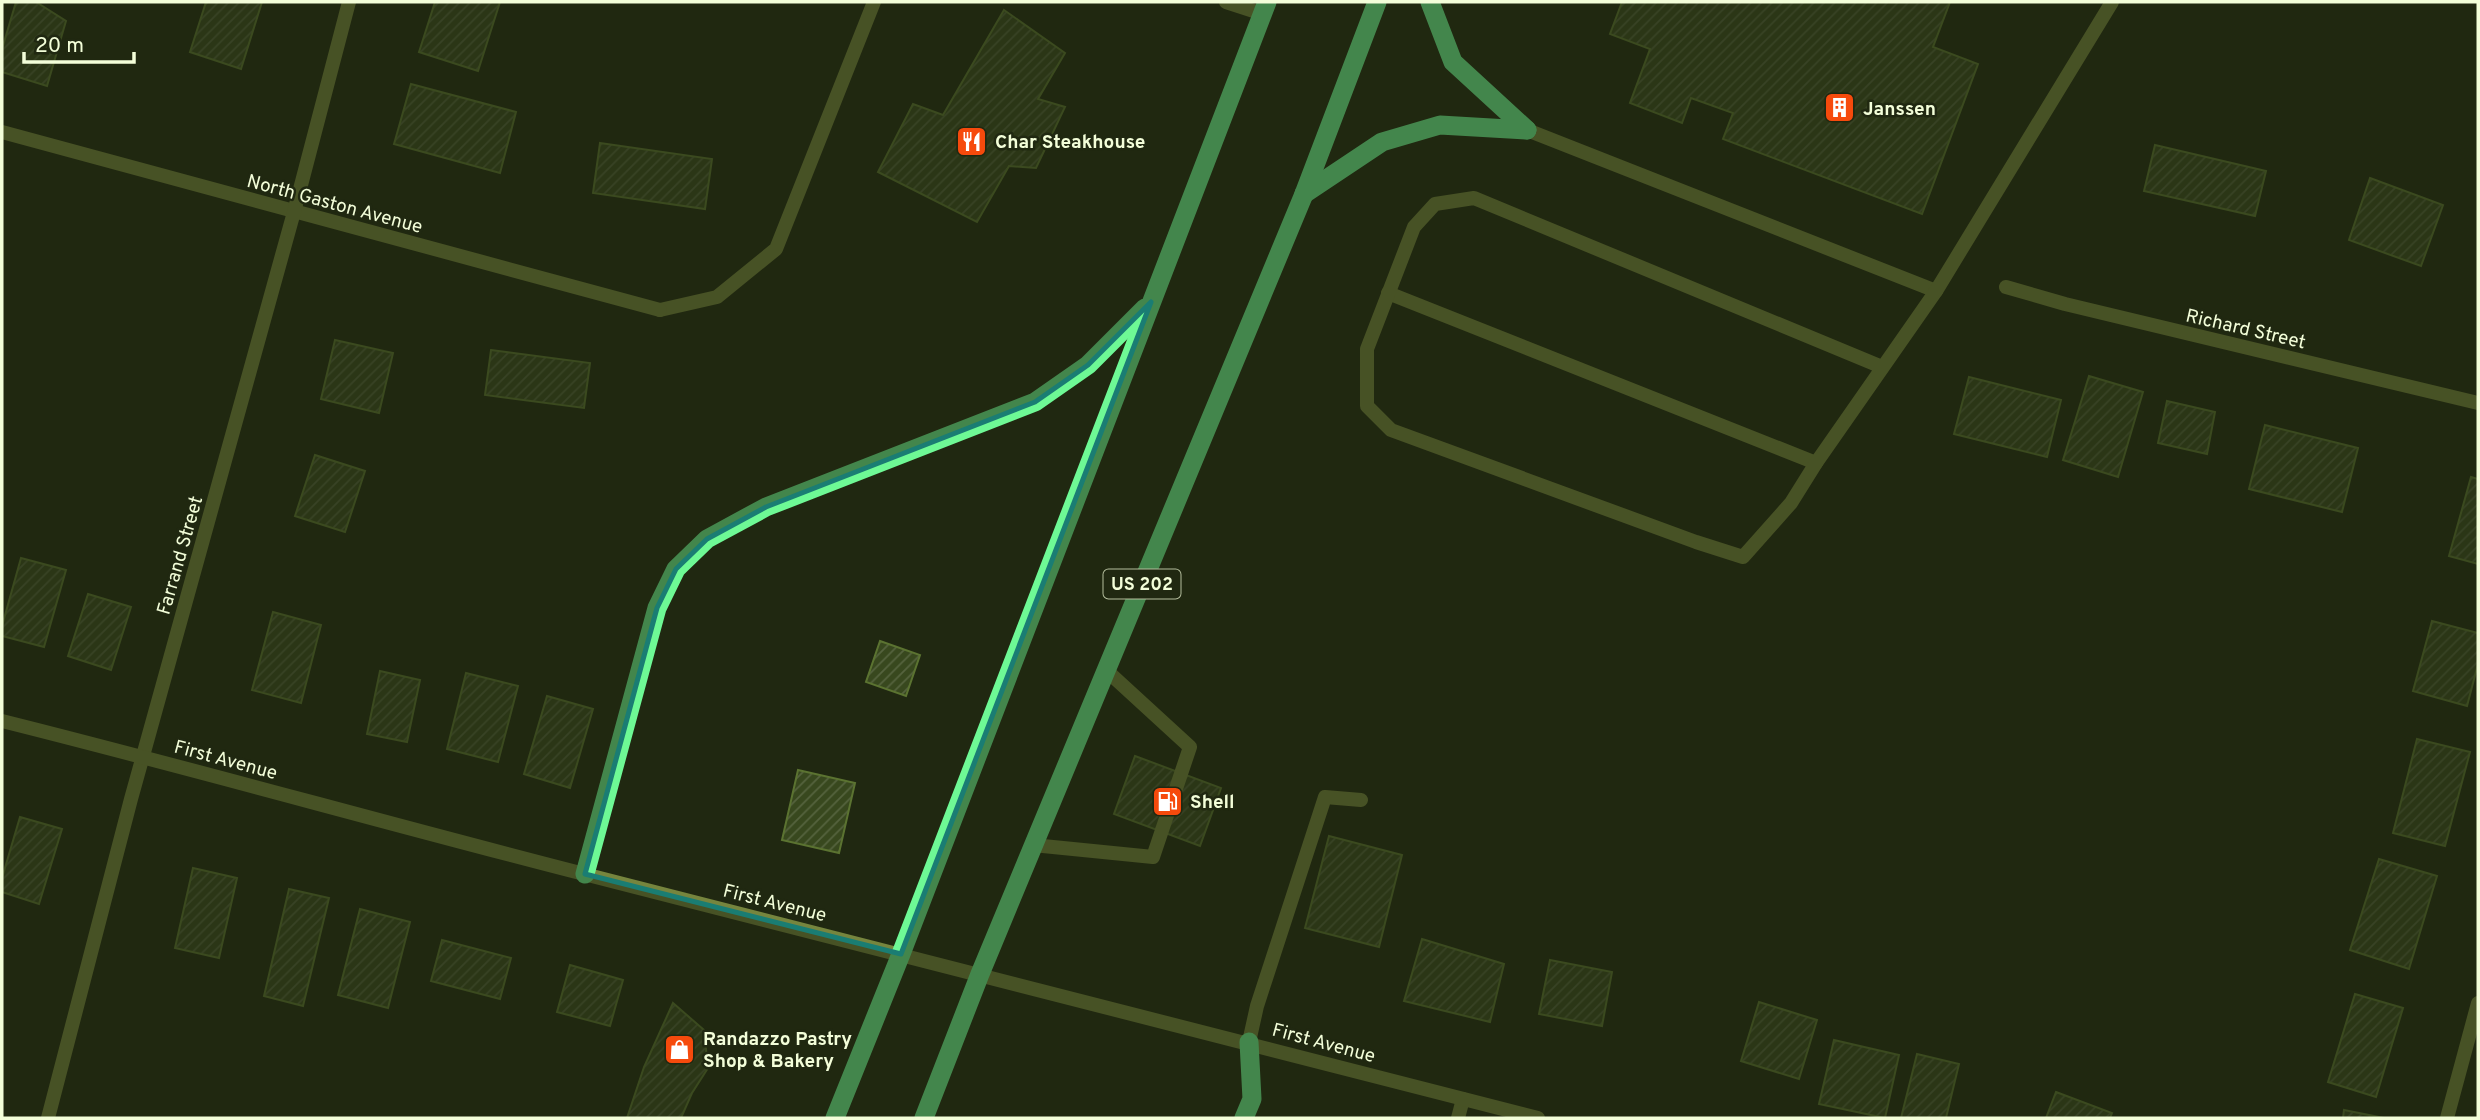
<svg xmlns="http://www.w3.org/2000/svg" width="2480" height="1120" font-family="Overpass,sans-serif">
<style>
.building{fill:url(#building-hatch);stroke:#5b7331;stroke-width:2}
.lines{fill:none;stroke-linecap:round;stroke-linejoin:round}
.service{stroke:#76853e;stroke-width:14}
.minor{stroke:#76853e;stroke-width:14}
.tertiary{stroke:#76853e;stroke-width:14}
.trunk{stroke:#6ef995;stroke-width:19}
.marked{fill:none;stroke:#1a7d73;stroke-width:5;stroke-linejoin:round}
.labels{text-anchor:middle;stroke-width:5;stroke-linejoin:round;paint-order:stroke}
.shield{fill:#202811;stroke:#b4be9d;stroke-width:2}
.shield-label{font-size:18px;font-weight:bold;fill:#f3fed9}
.poi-label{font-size:19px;font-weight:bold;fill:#f3fed9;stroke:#202811;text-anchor:start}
.street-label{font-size:19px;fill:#f3fed9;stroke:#202811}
</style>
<defs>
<pattern id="building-hatch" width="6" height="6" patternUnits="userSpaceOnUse" patternTransform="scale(1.75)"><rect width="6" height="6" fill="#38481e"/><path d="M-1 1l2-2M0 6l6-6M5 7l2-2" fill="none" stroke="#55633e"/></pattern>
</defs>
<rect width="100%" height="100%" fill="#202811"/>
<g class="building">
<path d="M16 2H36L66 21 47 86 2 72V49Z"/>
<path d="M206 2H262L241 69 190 52Z"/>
<path d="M435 2H500L478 71 419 52Z"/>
<path d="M1622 2H1950L1933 47 1978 64 1922 214 1723 139 1733 113 1691 98 1682 123 1630 103 1650 49 1610 34Z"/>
<path d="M1004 10 1065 53 1038 99 1065 107 1036 168 1009 166 977 222 878 172 913 104 943 115Z"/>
<path d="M411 84 516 112 500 173 394 144Z"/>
<path d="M600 143 712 159 705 209 593 193Z"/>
<path d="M2155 145 2266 171 2255 216 2144 191Z"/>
<path d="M2370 178 2443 205 2421 266 2349 240Z"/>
<path d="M335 340 393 353 379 413 321 399Z"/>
<path d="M491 350 590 363 584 408 485 395Z"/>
<path d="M2089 376 2143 392 2118 477 2063 460Z"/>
<path d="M1969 377 2061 400 2047 457 1954 434Z"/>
<path d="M2167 401 2215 412 2207 454 2158 443Z"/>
<path d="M2265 425 2358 448 2342 512 2249 489Z"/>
<path d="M315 455 365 471 345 532 295 516Z"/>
<path d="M2471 477 2478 479V564L2449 556Z"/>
<path d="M21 558 66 570 44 647 2 636V626Z"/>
<path d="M88 594 131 607 111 670 68 656Z"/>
<path d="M273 612 321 625 301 703 252 690Z"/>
<path d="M2432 621 2478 633V664L2467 706 2413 691Z"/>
<path d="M880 641 920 655 906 696 866 682Z"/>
<path d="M380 671 420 680 407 742 367 734Z"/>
<path d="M466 673 518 686 498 762 447 749Z"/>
<path d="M547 696 593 709 570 788 524 774Z"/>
<path d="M2417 739 2470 752 2445 846 2393 833Z"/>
<path d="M1135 756 1221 788 1200 846 1114 814Z"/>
<path d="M798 770 855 783 839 853 782 840Z"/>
<path d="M20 817 62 829 39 904 2 892V878Z"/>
<path d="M1329 836 1402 855 1379 947 1305 928Z"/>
<path d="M2379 859 2437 876 2409 969 2350 950Z"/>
<path d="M193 868 237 878 219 958 175 948Z"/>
<path d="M289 889 329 898 303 1006 264 996Z"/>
<path d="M360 909 410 922 388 1008 338 995Z"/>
<path d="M1422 939 1504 964 1490 1022 1404 1001Z"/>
<path d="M442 940 511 958 500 999 431 981Z"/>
<path d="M1550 960 1612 972 1602 1026 1539 1014Z"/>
<path d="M570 965 623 980 610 1026 557 1012Z"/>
<path d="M2355 994 2403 1008 2376 1097 2328 1082Z"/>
<path d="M1759 1002 1817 1020 1799 1079 1741 1061Z"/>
<path d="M673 1003 704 1030 708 1068 692 1093 681 1118H627L644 1067Z"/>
<path d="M1834 1040 1899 1055 1885 1118 1819 1104Z"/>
<path d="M1917 1054 1959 1064 1946 1118H1901Z"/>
<path d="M2056 1092 2112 1113 2110 1118H2046Z"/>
<path d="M2344 1110 2384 1118H2343Z"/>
</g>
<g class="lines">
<g class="service">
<path d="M1226 2 1263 14"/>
<path d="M1527 130 1936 291"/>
<path d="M1388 293 1816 463"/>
<path d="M660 310 717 297 776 249 874 2"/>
<path d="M1882 367 1474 198 1435 204 1414 227 1367 349V406L1391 430 1696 542 1743 557 1791 503 1816 463 1936 291 2112 2"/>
<path d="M1033 845 1153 857 1190 747 1106 670"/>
<path d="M1249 1042 1257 1006 1325 797 1361 800"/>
<path d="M1458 1118 1463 1099"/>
</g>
<g class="minor">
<path d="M2 132 660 310"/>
<path d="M2006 287 2065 304 2478 403"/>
<path d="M48 1118 131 799 294 212 349 2"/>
<path d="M2447 1118 2478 1003"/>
</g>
<path class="tertiary" d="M2 721C198 770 392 825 588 875 905 956 1222 1036 1538 1118"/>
<g class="trunk">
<path d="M1430 2 1453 62 1527 130"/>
<path d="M1304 194 1382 142 1440 125 1527 130"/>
<path d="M585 874 657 608 676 569 707 539 766 507 1035 402 1088 365 1145 308"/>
<path d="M835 1118 901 954 1267 2"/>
<path d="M924 1118 980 974 1304 194 1377 2"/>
<path d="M1244 1118 1252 1099 1249 1042"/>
</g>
</g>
<path d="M0 0H2480V1120H0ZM1151 302 901 954 585 874 657 608 676 569 707 539 766 507 1035 402 1088 365Z" fill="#202811" fill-opacity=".55" fill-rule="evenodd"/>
<path class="marked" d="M1151 302 901 954 585 874 657 608 676 569 707 539 766 507 1035 402 1088 365Z"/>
<defs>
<symbol id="building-square" viewBox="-11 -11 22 22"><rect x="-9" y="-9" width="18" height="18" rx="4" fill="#f64a0c" stroke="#202811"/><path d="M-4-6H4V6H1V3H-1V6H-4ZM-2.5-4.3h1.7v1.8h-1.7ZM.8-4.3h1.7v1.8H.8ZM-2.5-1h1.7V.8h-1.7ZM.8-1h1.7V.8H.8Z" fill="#fff"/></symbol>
<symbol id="restaurant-square" viewBox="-11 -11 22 22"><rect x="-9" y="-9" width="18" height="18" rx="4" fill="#f64a0c" stroke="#202811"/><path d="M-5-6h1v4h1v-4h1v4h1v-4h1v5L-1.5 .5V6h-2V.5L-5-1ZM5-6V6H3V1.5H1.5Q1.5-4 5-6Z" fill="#fff"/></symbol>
<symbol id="fuel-square" viewBox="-11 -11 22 22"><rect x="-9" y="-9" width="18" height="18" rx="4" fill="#f64a0c" stroke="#202811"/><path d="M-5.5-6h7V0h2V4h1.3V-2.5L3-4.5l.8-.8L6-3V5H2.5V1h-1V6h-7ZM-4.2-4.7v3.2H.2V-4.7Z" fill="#fff"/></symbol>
<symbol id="shop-square" viewBox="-11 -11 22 22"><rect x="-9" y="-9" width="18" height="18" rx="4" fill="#f64a0c" stroke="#202811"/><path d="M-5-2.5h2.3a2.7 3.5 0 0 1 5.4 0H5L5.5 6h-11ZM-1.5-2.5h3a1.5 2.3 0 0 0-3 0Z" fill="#fff"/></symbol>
</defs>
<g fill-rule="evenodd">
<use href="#building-square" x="1822" y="90" width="35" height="35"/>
<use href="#restaurant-square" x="954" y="124" width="35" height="35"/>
<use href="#fuel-square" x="1150" y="784" width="35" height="35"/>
<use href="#shop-square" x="662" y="1032" width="35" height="35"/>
</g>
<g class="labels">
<rect class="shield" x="1103.5" y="569.5" width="77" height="29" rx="5"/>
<g class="shield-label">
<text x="1142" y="590">US 202</text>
</g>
<g class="poi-label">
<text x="1863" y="115">Janssen</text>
<text x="995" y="148">Char Steakhouse</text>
<text x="1190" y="808">Shell</text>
<text x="703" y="1045">Randazzo Pastry<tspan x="703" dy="22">Shop &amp; Bakery</tspan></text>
</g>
<g class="street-label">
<text transform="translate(335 203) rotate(15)" y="7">North Gaston Avenue</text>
<text transform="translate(2246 328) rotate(13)" y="7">Richard Street</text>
<text transform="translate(179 555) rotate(-74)" y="7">Farrand Street</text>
<text transform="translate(226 759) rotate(15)" y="7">First Avenue</text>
<text transform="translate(775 902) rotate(14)" y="7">First Avenue</text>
<text transform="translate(1324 1042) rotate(15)" y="7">First Avenue</text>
</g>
</g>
<rect width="2480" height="1120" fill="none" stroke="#f3fed9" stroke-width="7"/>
<path d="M24 52v10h110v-10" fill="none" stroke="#f3fed9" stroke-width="3.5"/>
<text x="35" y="52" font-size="21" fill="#f3fed9" stroke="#202811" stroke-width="5" paint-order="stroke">20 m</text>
</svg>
